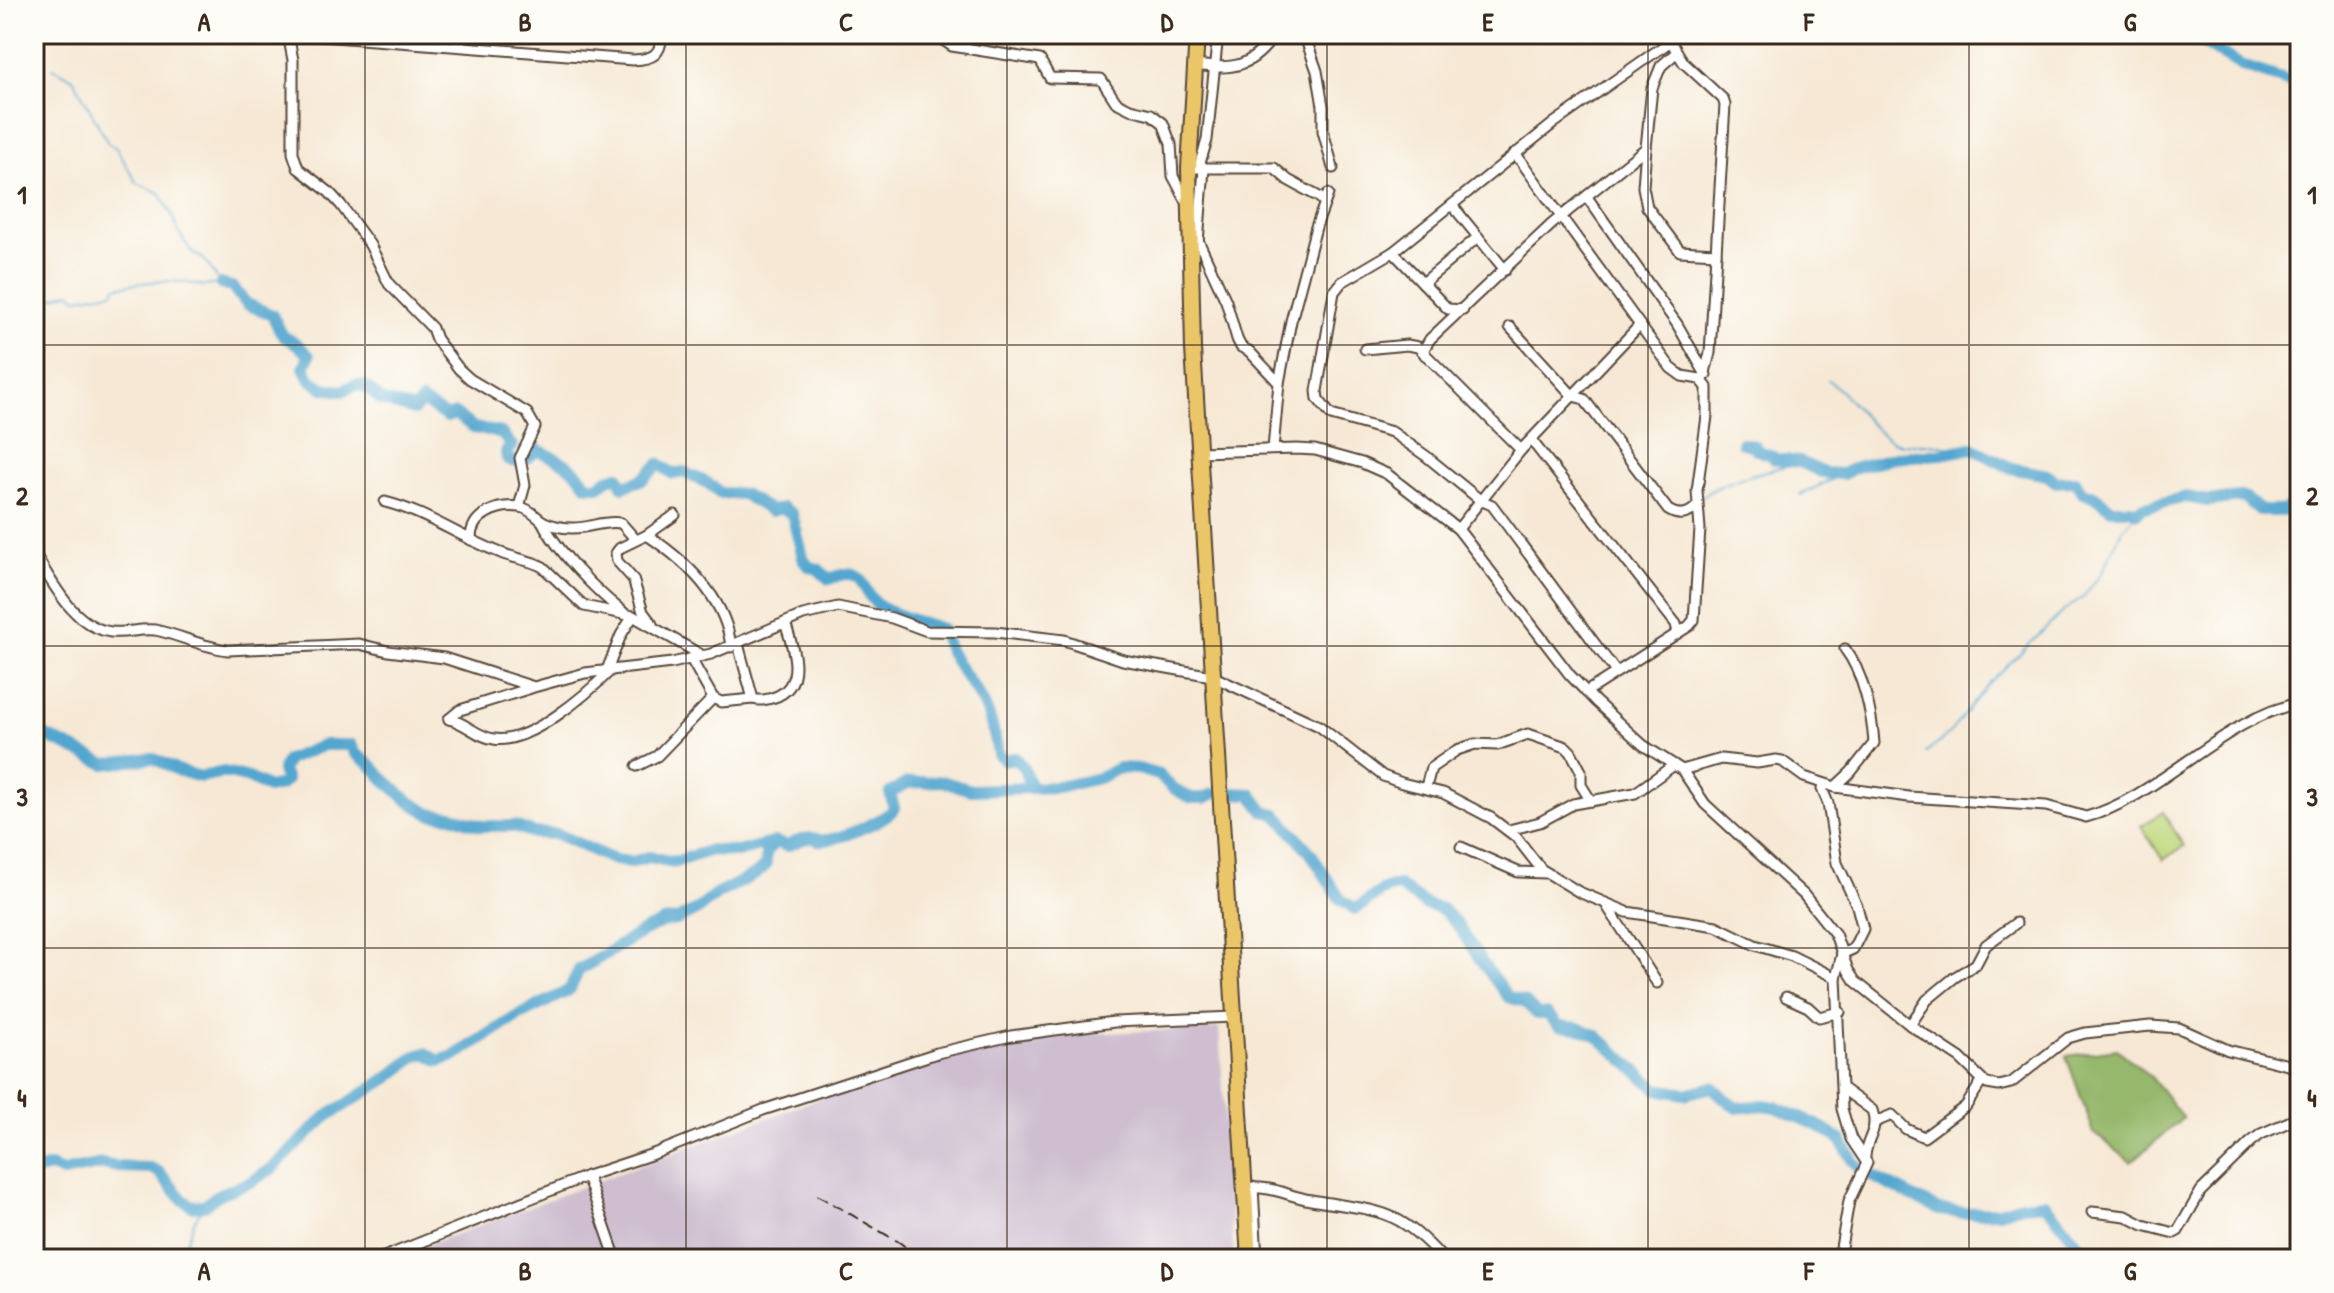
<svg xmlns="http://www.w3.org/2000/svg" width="2334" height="1293" font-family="'Patrick Hand',sans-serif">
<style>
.industrial{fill:#cebed0}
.green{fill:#bdd77c;stroke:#7c804d;stroke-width:2}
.forest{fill:#96b86c;stroke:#687145;stroke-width:2}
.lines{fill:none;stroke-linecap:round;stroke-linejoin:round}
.stream{stroke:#53a6cf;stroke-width:2}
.river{stroke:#53a6cf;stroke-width:12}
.minor-casing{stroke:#574639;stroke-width:13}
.highway-casing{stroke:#574639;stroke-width:18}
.minor{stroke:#fff;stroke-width:9}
.highway{stroke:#ebc669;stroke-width:14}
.rail{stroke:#3b2a1e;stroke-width:2;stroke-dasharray:12 6;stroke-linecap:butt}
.grid{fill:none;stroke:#3b2a1e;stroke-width:2;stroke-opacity:0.55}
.neatline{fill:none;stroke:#3b2a1e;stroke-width:3}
.grid-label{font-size:26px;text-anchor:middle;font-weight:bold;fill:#3b2a1e}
</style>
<rect width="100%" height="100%" fill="#fdfcf7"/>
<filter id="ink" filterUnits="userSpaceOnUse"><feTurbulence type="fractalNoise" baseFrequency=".0125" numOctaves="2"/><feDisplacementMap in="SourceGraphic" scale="16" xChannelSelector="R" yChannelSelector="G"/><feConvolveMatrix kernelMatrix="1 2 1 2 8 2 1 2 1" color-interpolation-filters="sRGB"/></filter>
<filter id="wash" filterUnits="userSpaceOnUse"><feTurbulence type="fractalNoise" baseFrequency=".006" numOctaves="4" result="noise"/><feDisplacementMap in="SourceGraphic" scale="32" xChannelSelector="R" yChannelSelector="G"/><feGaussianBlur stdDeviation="1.8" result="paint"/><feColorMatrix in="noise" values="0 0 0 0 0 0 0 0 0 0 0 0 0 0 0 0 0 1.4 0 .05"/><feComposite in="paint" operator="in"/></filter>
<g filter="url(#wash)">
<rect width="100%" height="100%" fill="#f6e8d4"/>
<path class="industrial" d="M1219 1028 1234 1259H390L887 1073 979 1049 1083 1034Z"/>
<path class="green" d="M2163 812 2184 846 2163 860 2141 826Z"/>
<path class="forest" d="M2117 1049 2151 1077 2183 1118 2131 1162 2094 1133 2066 1056Z"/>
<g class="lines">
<g class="stream">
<path d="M34 294 50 299 70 292 77 298 113 292 116 287C137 283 161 280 182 282 201 285 200 287 221 284L204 259 192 253 178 231 173 217 160 193 137 183 116 148 108 143 73 78 52 68"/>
<path d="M1828 380C1851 397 1867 427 1892 441 1909 450 1939 437 1953 451"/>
<path d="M1800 495 1843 474"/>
<path d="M1701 497C1729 477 1767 472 1800 462"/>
<path d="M1926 753 1948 735 1989 683 2065 610 2084 596 2102 572 2122 530 2137 513"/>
<path d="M181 1259C188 1238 190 1223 205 1205"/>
</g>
<g class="river">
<path d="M2176 34 2198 40 2242 66 2300 85"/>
<path d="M221 284 232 287 247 304 272 315 283 336 297 344 309 356 304 368 311 380 323 388 342 391 355 385 365 386 381 400 414 410 422 401 447 417 455 414 474 428 501 433 512 446 506 452 507 459C519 466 528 457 538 450 559 460 575 466 587 486H599L608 479 618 476 623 487 643 479 659 464 673 474 684 472C699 481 707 479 719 493L743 494 771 511 783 508 792 514 804 561 810 567 818 569 829 579C870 562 857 593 882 608 899 618 925 623 942 629"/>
<path d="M1742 443 1755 446 1757 450 1772 456 1774 459 1800 462 1824 473 1843 474 1856 467 1897 457 1941 454 1972 448 2011 468 2047 475 2056 482 2075 481 2082 492 2094 496 2111 509H2131L2137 513 2141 508 2186 497 2208 501 2240 497 2246 499 2261 511H2284L2288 508 2300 512"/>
<path d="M945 640C952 660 966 676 978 694 989 710 995 735 998 754L1005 760 1015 758 1024 768 1031 788"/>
<path d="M34 730 105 764 153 758 179 771 201 777 224 772 249 778 268 788 281 785 286 780 282 771 287 760 324 745H351L355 753 371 765 385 780 407 800 430 814 452 816 481 826H514L534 833 557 834 614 860 632 862 649 857 675 862 711 850 737 852 775 842 787 846C794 843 804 837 812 838 823 839 813 841 824 840 838 840 889 819 894 808L890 793 907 783 941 781 971 790 1058 787 1099 778 1119 768 1138 769 1159 775 1173 788 1191 798H1205L1213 794"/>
<path d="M1228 793 1251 794 1264 811 1276 814 1310 852 1340 899 1355 909C1375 899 1375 889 1399 886L1426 905 1442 909 1457 924 1481 961 1508 997 1525 1002 1537 1014H1547L1559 1026 1579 1028 1596 1035 1657 1089 1685 1094 1712 1087 1736 1108 1763 1105 1776 1107 1819 1126 1841 1140 1853 1161 1864 1172 1939 1210 1965 1213 1999 1212 2022 1205 2044 1203 2091 1259"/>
<path d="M34 1171 50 1167 63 1172 103 1164 117 1167 151 1168 159 1172 183 1200 192 1206 205 1205 219 1194 251 1182 273 1168 326 1117 388 1078 416 1056 426 1053 439 1061 454 1056 516 1017 564 993 570 989 579 970 642 932 663 922 677 920 698 909 717 894 756 874 766 865V852L775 842"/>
</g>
</g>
</g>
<g filter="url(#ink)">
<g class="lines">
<defs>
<g id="minor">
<path d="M288 34 293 60V153L298 168 329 192 341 205 370 245 389 284 432 328 436 339 459 369 470 379 527 413 535 427 520 458 525 485 519 507"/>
<path d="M295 34 633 60C653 59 661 55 662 34"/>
<path d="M934 34 952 46 1040 60 1050 78 1101 79 1116 102 1130 109 1151 114 1163 123 1171 144 1173 176 1188 204"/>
<path d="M1304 34 1317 71 1323 106V131L1333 168"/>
<path d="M1677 52 1684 63 1723 99 1725 105 1710 353 1703 380"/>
<path d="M1194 65C1233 70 1252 68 1275 34"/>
<path d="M1646 148 1643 187 1647 207 1680 251 1716 253"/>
<path d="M1515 153 1671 368 1682 376 1700 379 1707 387V416L1697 491 1700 529 1694 620 1689 626 1586 692"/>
<path d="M1189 168H1274L1288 180 1319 197 1324 202"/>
<path d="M1587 197 1677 324 1706 375"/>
<path d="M1452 205 1505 270"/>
<path d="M1196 236 1226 301 1237 339 1241 347 1249 351 1279 383"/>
<path d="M1198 242 1204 169 1200 163 1207 140 1218 34"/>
<path d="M1393 252 1448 309 1463 310"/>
<path d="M1423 283 1478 237"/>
<path d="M1510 327 1573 396 1584 399 1668 510C1679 517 1689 515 1697 506"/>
<path d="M1365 349 1407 345 1418 347 1521 450"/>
<path d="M1425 355 1424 349 1430 339 1552 224 1646 148 1652 88 1661 66 1677 52 1671 41 1554 123 1393 252 1342 282 1334 292 1317 391 1318 399 1331 415 1392 432 1426 456 1480 500 1492 505 1616 672"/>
<path d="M1532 441 1676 624 1678 633"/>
<path d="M1273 449 1279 383 1291 321 1316 227 1328 194"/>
<path d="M1199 452 1297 449 1315 450 1362 463 1387 474 1458 529 1570 675 1596 702 1643 745 1682 770 1705 804 1804 895 1835 934 1848 970 1855 981 1910 1025 1960 1058 1987 1084 1999 1086 2011 1083 2068 1038 2085 1033 2150 1026 2179 1028 2228 1050 2300 1068"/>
<path d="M385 502C426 512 461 538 501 553 515 559 529 559 543 567L584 606 633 616 703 656"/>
<path d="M542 521C557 551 596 591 623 612"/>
<path d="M1458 529 1521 450 1639 326"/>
<path d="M647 535C686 561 726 598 731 647"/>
<path d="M471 540C470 515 497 504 520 507 530 509 534 515 541 520 548 525 563 528 571 528 589 529 602 520 621 523L636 540"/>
<path d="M34 553C52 581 73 627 111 632 126 634 140 628 155 630 180 635 202 647 228 650L359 644 388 651 444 658 534 687 585 673 672 663 711 654 803 615 838 607 892 618 927 631 995 632 1064 640 1123 660 1212 676 1319 726 1383 776 1402 783 1443 793 1491 818 1516 837 1541 869 1579 892 1627 912 1716 926 1755 945 1792 956 1836 978"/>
<path d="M652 624 643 612 633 579 617 561 616 553 620 548 647 535 675 515"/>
<path d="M738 644 753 699C760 701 764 700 772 698 807 687 794 649 785 623"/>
<path d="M607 670 621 635 633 616"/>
<path d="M713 698 721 702 753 699"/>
<path d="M449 719C465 722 477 737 494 739 529 745 588 693 611 670"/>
<path d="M449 719 460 710 531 688"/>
<path d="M637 766 657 756 713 698 691 659"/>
<path d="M1682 770 1721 759 1757 763 1776 760 1782 761 1804 777 1835 787 1909 797 2046 806 2086 817C2160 797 2225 716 2300 703"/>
<path d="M1824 784 1822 789 1828 803 1837 863 1857 906 1863 929 1853 949 1842 954 1836 978 1842 1109 1851 1139 1867 1163 1849 1201 1839 1259"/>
<path d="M1426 787 1431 768 1457 750 1475 744 1497 745 1528 734 1566 747 1571 752 1581 771V785L1591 801"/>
<path d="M1835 787 1851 772 1874 743C1872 714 1863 672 1845 649"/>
<path d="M1509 830 1540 822 1573 804 1635 793 1674 765"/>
<path d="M1461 847 1518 872 1546 873"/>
<path d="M1607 906 1657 983"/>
<path d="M1786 997 1808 1007 1819 1017 1840 1012"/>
<path d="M1910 1025 1927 1000 1955 977 1976 964 1986 945 2016 923"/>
<path d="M1843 1089 1872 1110C1879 1132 1866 1137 1865 1157"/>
<path d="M1875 1122 1892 1115 1906 1129 1924 1137 1966 1106 1982 1081"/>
<path d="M587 1176 616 1259"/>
<path d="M1253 1187 1257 1259"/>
<path d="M1244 1188C1275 1186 1284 1195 1311 1200 1377 1212 1395 1205 1443 1259"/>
<path d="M2092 1212 2126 1216 2143 1225 2174 1233 2178 1231 2201 1191 2251 1142 2261 1134 2300 1117"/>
<path d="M379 1259 587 1176 656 1153 763 1110 937 1053 1011 1036 1114 1022 1234 1017"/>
</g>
<path id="highway" d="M1197 34 1189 168 1193 349 1249 1259"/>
</defs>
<use href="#minor" class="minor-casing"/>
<use href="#highway" class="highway-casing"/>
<use href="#minor" class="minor"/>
<use href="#highway" class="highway"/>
<path class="rail" d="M817 1195 899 1242 921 1259"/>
</g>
</g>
<path class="grid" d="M365 34V1259M686 34V1259M1007 34V1259M1327 34V1259M1648 34V1259M1969 34V1259M34 345H2300M34 646H2300M34 948H2300"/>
<rect width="2334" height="1293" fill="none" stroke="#fdfcf7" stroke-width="88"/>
<rect x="44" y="44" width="2246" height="1205" class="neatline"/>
<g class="grid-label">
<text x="204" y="31">A</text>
<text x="525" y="31">B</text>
<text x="846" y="31">C</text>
<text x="1167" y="31">D</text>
<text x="1488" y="31">E</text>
<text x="1809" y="31">F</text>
<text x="2130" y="31">G</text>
<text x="22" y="204">1</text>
<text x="2312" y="204">1</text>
<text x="22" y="505">2</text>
<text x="2312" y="505">2</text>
<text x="22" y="806">3</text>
<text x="2312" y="806">3</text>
<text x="22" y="1107">4</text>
<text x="2312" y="1107">4</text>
<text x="204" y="1280">A</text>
<text x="525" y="1280">B</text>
<text x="846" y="1280">C</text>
<text x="1167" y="1280">D</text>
<text x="1488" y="1280">E</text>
<text x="1809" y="1280">F</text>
<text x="2130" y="1280">G</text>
</g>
</svg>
